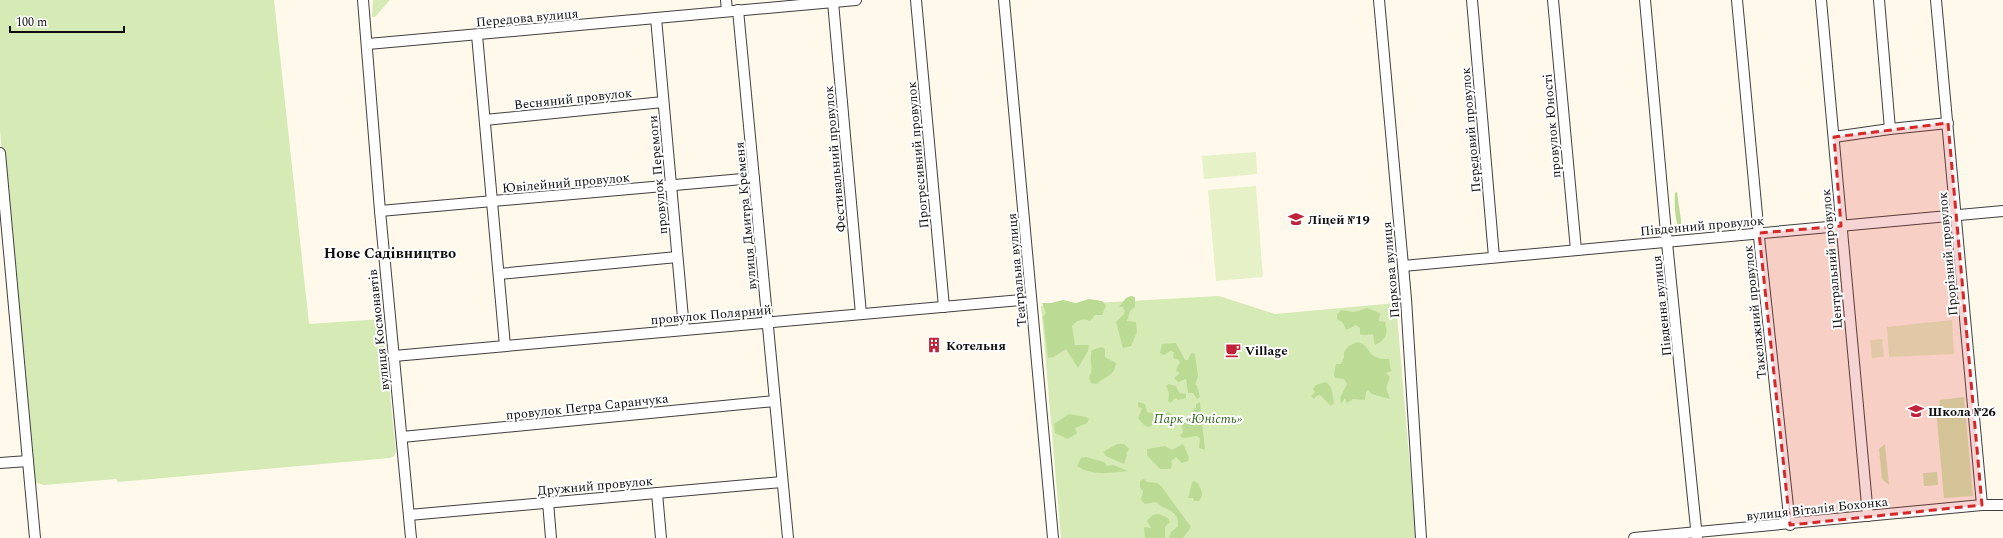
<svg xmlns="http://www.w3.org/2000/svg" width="2003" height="538" font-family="Spectral,serif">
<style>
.green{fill:#d5eab5}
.forest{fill:#bbdb94}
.pitch{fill:#e6f1c7}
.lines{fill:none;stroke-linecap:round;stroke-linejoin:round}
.minor-casing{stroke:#3f3f3f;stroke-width:12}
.minor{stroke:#fff;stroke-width:10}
.marked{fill:#d62828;fill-opacity:0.2;stroke:#d62828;stroke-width:3;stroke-dasharray:8 5;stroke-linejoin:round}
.labels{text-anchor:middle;stroke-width:4;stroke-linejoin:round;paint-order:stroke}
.street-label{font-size:13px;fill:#0c0c0c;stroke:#fff}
.poi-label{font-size:13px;font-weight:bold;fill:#0c0c0c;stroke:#fff;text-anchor:start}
.park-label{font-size:13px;font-style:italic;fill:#32651c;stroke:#fff}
.quarter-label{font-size:15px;font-weight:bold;fill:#0c0c0c;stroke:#fff}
</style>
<rect width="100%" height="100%" fill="#fff9eb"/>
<g class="green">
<path d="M0 0H274L309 324 382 319 396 452 394 456 390 458 118 482 116 479 44 485 33 482 0 131Z"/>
<path d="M373 0H390L375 17H372Z"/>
<path d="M1219 296 1275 314 1396 303 1416 538H1061L1041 306Z"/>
<path d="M1964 397 1973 496 1944 498 1936 409H1939L1940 400Z"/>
<path d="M1885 444 1889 485 1882 479 1879 449Z"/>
<path d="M1937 472 1938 485 1924 486 1923 473Z"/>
</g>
<g class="forest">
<path d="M1677 192 1681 220V231C1675 227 1674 201 1675 193Z"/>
<path d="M1131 296 1135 297V307L1130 311 1127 321 1136 322 1137 332 1131 346 1123 348 1116 322 1124 314 1125 311 1123 307H1119L1126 298Z"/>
<path d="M1089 299 1102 301 1106 305 1102 315H1095L1090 321C1083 318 1077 320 1072 326L1075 345H1089L1088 351 1078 368 1066 349 1054 357 1048 358 1043 317 1046 313 1042 303H1051L1063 300 1076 303Z"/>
<path d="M1367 308 1380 313 1379 321 1385 322C1388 334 1387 339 1375 345L1373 334 1363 335 1360 334V328L1356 325 1346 330 1343 323 1337 319V315L1341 310 1354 312Z"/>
<path d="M1357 342C1370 345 1366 353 1376 357 1380 359 1385 359 1389 359L1391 371 1386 373 1390 377 1386 388 1390 399 1372 394 1368 390 1366 392 1365 400 1353 399 1347 403 1345 398 1341 404 1340 398 1347 384 1344 379 1335 378 1334 374 1336 364H1341L1344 357V352L1349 346Z"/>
<path d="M1176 343 1185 360H1188L1191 353 1195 354 1198 377 1195 384 1197 386 1200 397 1197 399 1193 393H1188L1186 379 1178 382 1174 378 1180 373 1176 371 1177 367 1180 363 1179 360 1173 358 1174 352 1170 351 1164 355 1160 353 1162 344Z"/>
<path d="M1101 347 1105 349V357L1116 363C1115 376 1105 376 1097 384L1091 383 1089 377C1095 368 1088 359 1092 350Z"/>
<path d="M1325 382C1334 386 1332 395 1334 403L1331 406 1320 395 1316 396 1314 399 1311 396 1315 392 1313 389 1316 385Z"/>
<path d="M1169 384 1176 386 1179 393 1186 394V398L1178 400 1176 398 1170 403 1168 401 1169 393 1166 386Z"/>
<path d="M1138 402 1145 404 1147 412 1153 413 1155 416H1162L1168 412 1177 417V423L1172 426 1162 421 1148 427 1144 425 1138 418 1142 408 1138 407Z"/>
<path d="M1200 402 1205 450 1199 448 1200 438 1197 436 1183 438 1180 436 1183 432 1182 426 1183 423 1189 422 1193 410 1196 408V404Z"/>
<path d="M1069 414 1086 417 1089 419 1087 423 1075 428 1077 433 1068 439 1055 433 1054 424Z"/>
<path d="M1117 444H1124L1129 449 1126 454 1127 455 1124 464 1106 456 1103 452Z"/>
<path d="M1183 444 1189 457 1188 461 1182 463 1176 457 1171 461 1172 464 1171 469H1160L1147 455V449L1165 446 1172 450Z"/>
<path d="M1086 457 1104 462 1107 466 1113 465 1128 471C1111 473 1091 476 1077 466L1081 458Z"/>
<path d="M1144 479 1147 482 1157 483 1161 486 1191 527 1183 538H1169L1171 532 1178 526C1179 509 1165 511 1156 502L1145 504 1141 500 1143 491 1140 487V481Z"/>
<path d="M1193 481 1198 483C1201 490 1205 494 1199 501H1194L1193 498H1188C1190 493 1191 484 1193 481Z"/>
<path d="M1159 514 1168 518 1170 522 1165 527V538H1145L1144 527 1151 528 1147 521 1153 515Z"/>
</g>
<g class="pitch">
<path d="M1256 152 1257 174 1204 179 1202 156Z"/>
<path d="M1256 186 1263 277 1216 281 1208 190Z"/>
<path d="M1952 320 1954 354 1889 357 1887 327Z"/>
<path d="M1882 339 1884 357 1872 358 1870 340Z"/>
</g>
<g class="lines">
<defs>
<g id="minor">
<path d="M363 0 380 211 411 538"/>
<path d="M726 0 727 11"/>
<path d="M916 0 944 307"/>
<path d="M1004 0 1053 538"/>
<path d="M1379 0 1406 299 1421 538"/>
<path d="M1472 0 1494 257"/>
<path d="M1553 0 1576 250"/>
<path d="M1645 0 1666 233 1697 538"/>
<path d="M1737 0 1760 247 1790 525"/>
<path d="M1821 0 1868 516"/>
<path d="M1879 0 1890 129"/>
<path d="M1936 0 1982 505"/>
<path d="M833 2 861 314"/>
<path d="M738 10 788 538"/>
<path d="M656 18 684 329"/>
<path d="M477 35 505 346"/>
<path d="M368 44 856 0"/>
<path d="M485 120 663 102"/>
<path d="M1834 137 1890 129 1948 123"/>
<path d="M0 153 35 538"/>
<path d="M380 211 754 178"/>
<path d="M1403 266 2003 211"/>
<path d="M499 274 677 257"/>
<path d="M394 356 1031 299"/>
<path d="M402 437 775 401"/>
<path d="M0 463 28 461"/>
<path d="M657 493 661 538"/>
<path d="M548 502 551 538"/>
<path d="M409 515 782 482"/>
<path d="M1634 538 1982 505H2003"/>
</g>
</defs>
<use href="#minor" class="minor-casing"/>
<use href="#minor" class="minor"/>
</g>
<path class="marked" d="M1948 123 1982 505 1790 525 1759 233 1841 226 1834 137Z"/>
<defs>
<symbol id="school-bare" viewBox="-9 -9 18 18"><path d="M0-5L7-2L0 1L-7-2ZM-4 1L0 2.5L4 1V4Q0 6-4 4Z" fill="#bf2239" stroke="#fff" stroke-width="2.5" paint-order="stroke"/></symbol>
<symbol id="building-bare" viewBox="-9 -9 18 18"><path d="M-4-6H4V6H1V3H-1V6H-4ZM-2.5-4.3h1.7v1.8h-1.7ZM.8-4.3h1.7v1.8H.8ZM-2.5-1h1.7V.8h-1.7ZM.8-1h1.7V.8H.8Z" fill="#bf2239" stroke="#fff" stroke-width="2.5" paint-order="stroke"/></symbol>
<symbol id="cafe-bare" viewBox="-9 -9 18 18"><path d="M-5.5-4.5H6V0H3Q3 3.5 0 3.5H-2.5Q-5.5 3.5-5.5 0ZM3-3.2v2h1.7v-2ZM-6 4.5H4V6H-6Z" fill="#bf2239" stroke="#fff" stroke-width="2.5" paint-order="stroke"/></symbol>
</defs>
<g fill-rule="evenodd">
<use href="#school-bare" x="1285" y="208" width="22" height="22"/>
<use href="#building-bare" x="923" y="334" width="22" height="22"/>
<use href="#cafe-bare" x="1222" y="339" width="22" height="22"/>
<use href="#school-bare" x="1905" y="400" width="22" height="22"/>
</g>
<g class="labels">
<g class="street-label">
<text transform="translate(527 17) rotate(-5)" y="5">Передова вулиця</text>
<text transform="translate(573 98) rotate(-6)" y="5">Весняний провулок</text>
<text transform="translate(1551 126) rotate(-95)" y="5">провулок Юності</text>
<text transform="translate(1470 130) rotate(-95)" y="5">Передовий провулок</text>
<text transform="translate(917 155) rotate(-95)" y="5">Прогресивний провулок</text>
<text transform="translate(834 159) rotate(-95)" y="5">Фестивальний провулок</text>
<text transform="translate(657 175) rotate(-95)" y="5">провулок Перемоги</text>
<text transform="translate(566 182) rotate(-5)" y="5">Ювілейний провулок</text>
<text transform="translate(745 216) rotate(-95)" y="5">вулиця Дмитра Кременя</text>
<text transform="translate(1702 225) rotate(-5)" y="5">Південний провулок</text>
<text transform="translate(1947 254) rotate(-95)" y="5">Прорізний провулок</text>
<text transform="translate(1831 259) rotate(-95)" y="5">Центральний провулок</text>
<text transform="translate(1016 270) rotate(-95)" y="5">Театральна вулиця</text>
<text transform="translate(1390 270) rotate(-95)" y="5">Паркова вулиця</text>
<text transform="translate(1661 306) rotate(-96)" y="5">Південна вулиця</text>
<text transform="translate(1754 312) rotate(-96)" y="5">Такелажний провулок</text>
<text transform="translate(711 314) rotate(-5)" y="5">провулок Полярний</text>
<text transform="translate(378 330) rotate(-96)" y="5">вулиця Космонавтів</text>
<text transform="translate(587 406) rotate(-6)" y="5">провулок Петра Саранчука</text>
<text transform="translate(595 485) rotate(-5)" y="5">Дружний провулок</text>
<text transform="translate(1817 508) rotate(-6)" y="5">вулиця Віталія Бохонка</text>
</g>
<g class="poi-label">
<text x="1308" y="224">Ліцей №19</text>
<text x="946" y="350">Котельня</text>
<text x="1245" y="355">Village</text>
<text x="1928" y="416">Школа №26</text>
</g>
<g class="park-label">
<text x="1198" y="423">Парк «Юність»</text>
</g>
<g class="quarter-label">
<text x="390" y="258">Нове Садівництво</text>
</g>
</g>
<path d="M10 26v6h114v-6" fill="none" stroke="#0c0c0c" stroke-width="2"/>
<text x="16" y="26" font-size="12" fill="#0c0c0c" stroke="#ffffff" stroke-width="3" paint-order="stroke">100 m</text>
</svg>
